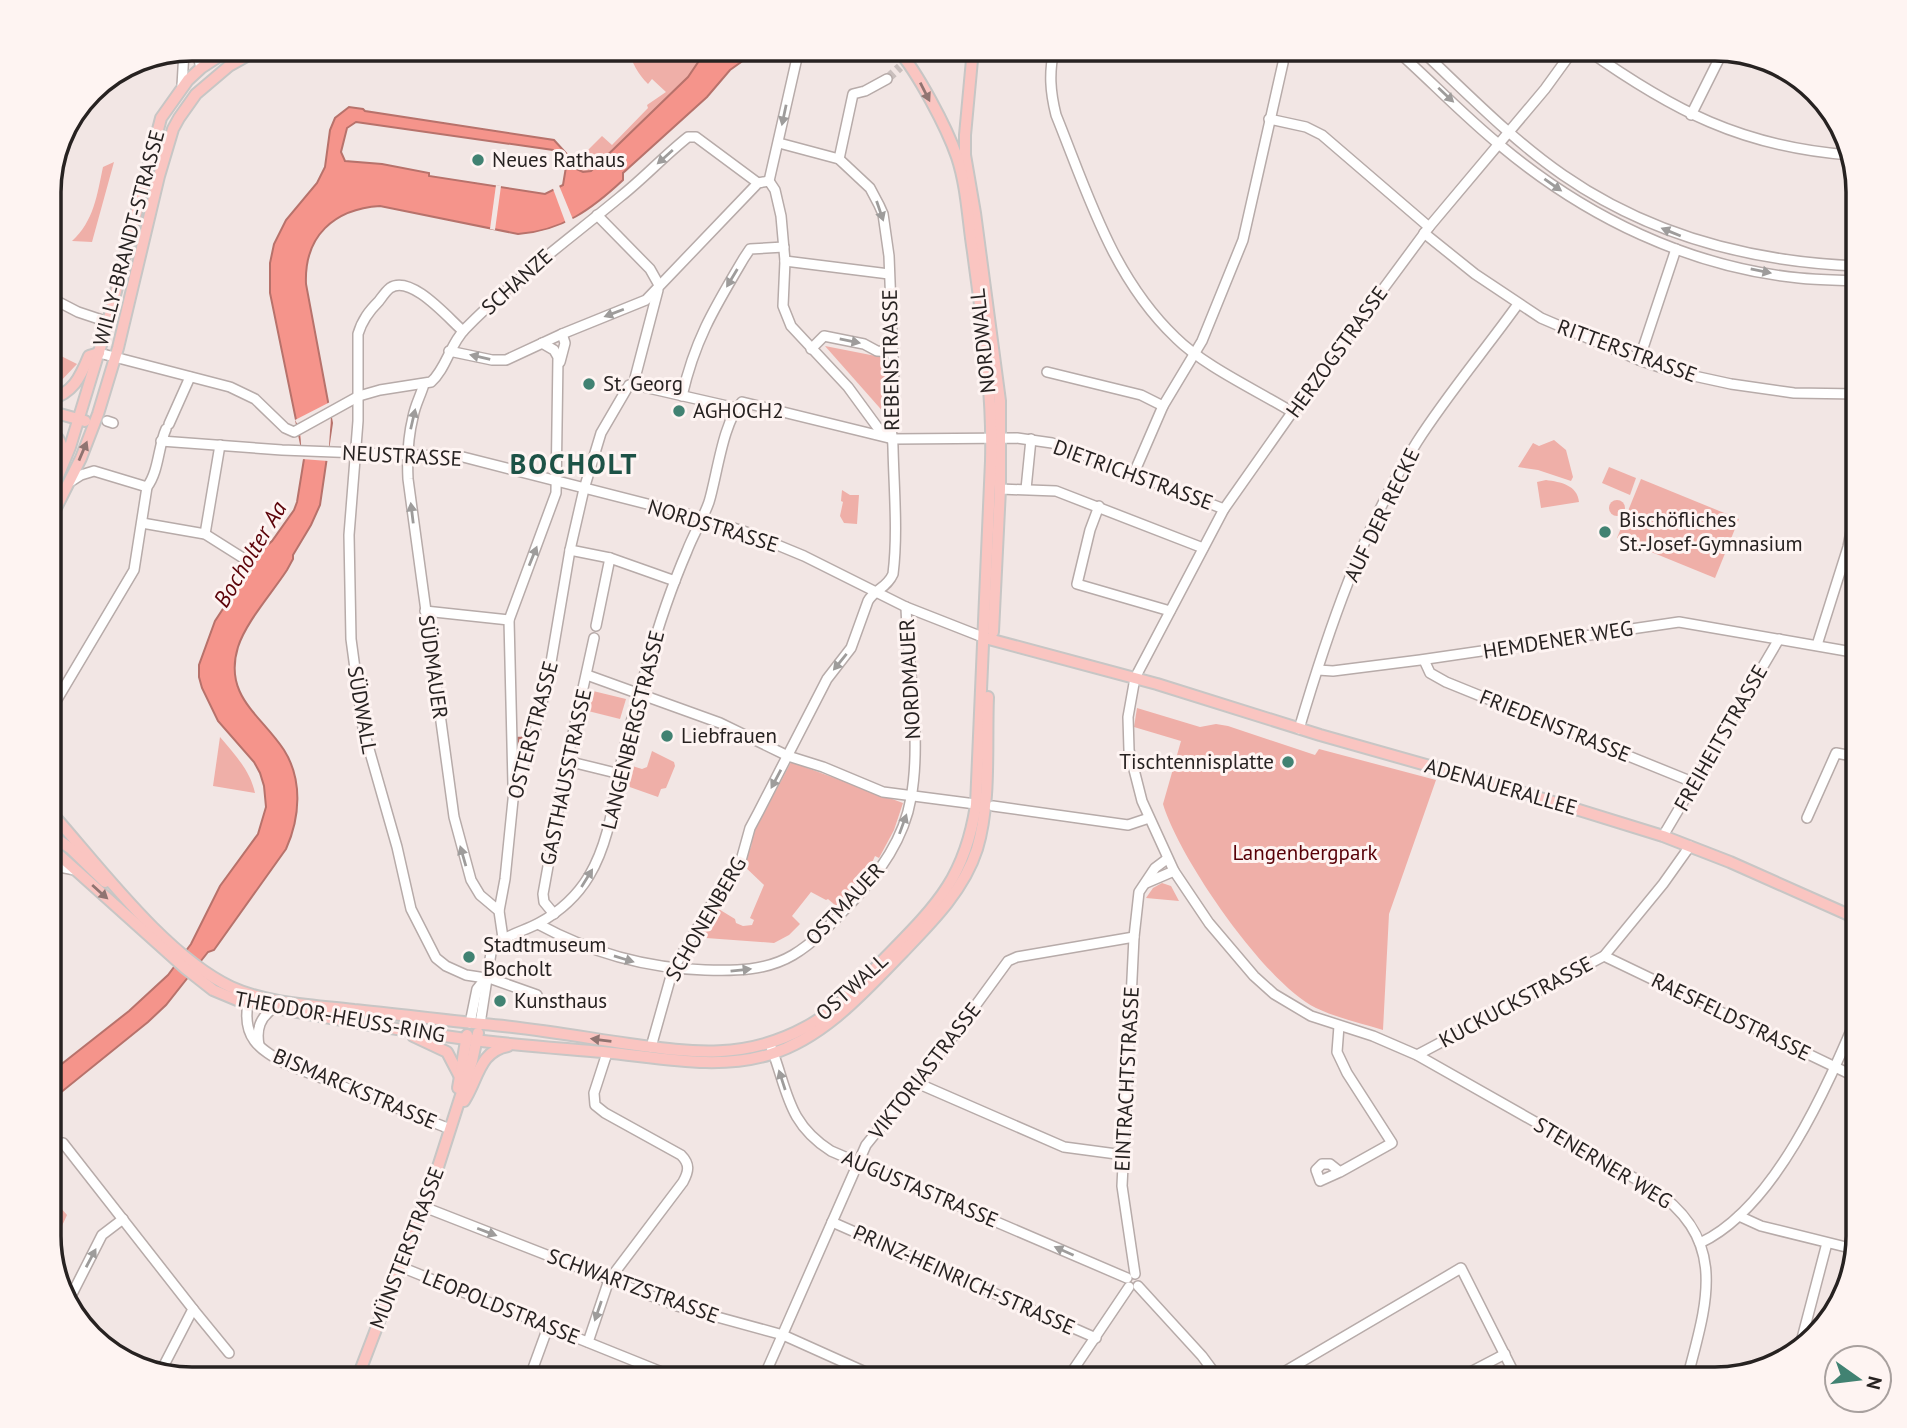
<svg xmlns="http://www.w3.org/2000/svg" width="1907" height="1428" font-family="'PT Sans',sans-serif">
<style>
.green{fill:#efafa8}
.water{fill:#f5948b;stroke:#b7726b;stroke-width:2;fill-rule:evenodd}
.pier{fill:#f2e6e4}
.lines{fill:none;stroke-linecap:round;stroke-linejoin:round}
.stream{stroke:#b7726b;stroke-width:2.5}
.minor-tunnel{stroke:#c9bfbd;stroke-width:9;stroke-dasharray:9 4.5;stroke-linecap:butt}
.minor-casing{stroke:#b7aba9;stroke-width:12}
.major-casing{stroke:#c7c6c5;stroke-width:14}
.minor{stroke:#fff;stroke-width:9}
.major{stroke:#fac5c1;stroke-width:10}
.oneway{fill:#907471}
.oneway2{fill:#9e9c9b}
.poi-dot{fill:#418272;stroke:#fef4f2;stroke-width:2.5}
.labels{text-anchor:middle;stroke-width:6;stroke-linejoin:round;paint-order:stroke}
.poi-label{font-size:21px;fill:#272221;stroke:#fef4f2;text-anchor:start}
.street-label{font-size:21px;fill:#272221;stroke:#fef4f2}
.park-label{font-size:21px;fill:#580007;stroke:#fef4f2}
.water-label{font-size:23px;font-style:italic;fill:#5c0309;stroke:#fef4f2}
.district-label{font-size:28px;font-weight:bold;letter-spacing:2px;fill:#1d5246;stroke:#fef4f2}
.rim{fill:none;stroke:#272221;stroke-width:3.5}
</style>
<rect width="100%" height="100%" fill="#f2e6e4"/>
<g class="green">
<path d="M628 49H707C683 94 628 136 591 171L583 172 574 168 575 163 602 136 612 145 648 108 647 105 666 92 652 79 648 84C638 74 632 63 628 49Z"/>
<path d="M114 162 92 242 72 241C94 221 97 195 103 167Z"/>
<path d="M825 346 886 358V415Z"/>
<path d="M49 350 77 364 58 384 49 388Z"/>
<path d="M1554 440 1566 450 1573 477 1571 481 1538 470 1518 467 1533 443 1539 446Z"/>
<path d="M1609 467 1636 478 1630 495 1602 483Z"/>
<path d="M1641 479 1739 519 1715 578 1617 538Z"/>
<path d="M1546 480C1561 482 1577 485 1579 502L1541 508 1537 482Z"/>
<path d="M842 490 850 495H859L857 524 844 523 840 516 843 502 841 501Z"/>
<circle cx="1617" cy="508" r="8"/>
<path d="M589 690 626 699 620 719 584 710Z"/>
<path d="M1137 708 1200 727 1216 724 1228 726 1315 755 1319 749 1436 780 1389 914 1383 1030C1361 1023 1337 1018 1316 1008 1265 983 1179 858 1163 804L1181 741 1134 727Z"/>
<path d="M220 737C235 755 250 770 255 793L213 786Z"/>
<path d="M652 751 674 762 675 766 666 788 661 789 658 797 624 785 629 765 642 769 647 767Z"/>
<path d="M791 762 903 803 894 830 879 858 875 856 870 867 836 906 828 899 826 900 811 892 792 916 800 924 789 935 774 943 706 938 701 935 717 908 735 919 736 923 743 926 752 925 754 920 750 918 764 885 742 864 751 847 753 834Z"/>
<path d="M1162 883 1171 886 1179 901 1146 898 1153 888Z"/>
<path d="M52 1207 61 1208 67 1215 61 1228 52 1221 49 1222Z"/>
</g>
<path class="water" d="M707 49H746L744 60 730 70 707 97 623 173V180C592 209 562 231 518 234L380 206C334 209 304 236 306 284L332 423 320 505 311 525 293 555V559L287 570C272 593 246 622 238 647 223 696 261 715 284 750 303 780 300 818 286 849L214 950 208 952 166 1005 148 1022 49 1102V1074L129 1011 168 975 191 944 220 886 258 834 266 807 264 786 260 773 254 762 218 721 202 688 199 677V665L215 621 261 551 272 541 294 510 297 502 304 459 270 293V263L274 244 286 220 317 183 325 167 330 130 335 118 349 107 363 109 365 111 554 140 575 163 574 168 583 172 591 171 688 77ZM356 122 553 150 566 167 563 185 545 194 429 176V173L382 164 345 161 341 152 347 128Z"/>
<g class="pier">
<path d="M558 183 574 222 566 224 552 186Z"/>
<path d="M496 185 501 186 495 230 490 229Z"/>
<path d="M332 401 328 461 302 459 300 429 295 420Z"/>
</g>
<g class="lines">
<path class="stream" d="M518 753V738H522L525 734"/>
<path class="minor-tunnel" d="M887 79 900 67"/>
<defs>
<g id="minor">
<path d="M189 49 199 60 201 68"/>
<path d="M1054 49C1049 73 1050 91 1056 115 1088 194 1112 277 1176 338 1204 366 1258 391 1292 412"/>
<path d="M1395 49C1431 81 1464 116 1501 146 1586 217 1689 267 1799 278 1819 280 1839 280 1858 281"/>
<path d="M1420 49C1466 92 1511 139 1563 175 1651 236 1753 262 1858 266"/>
<path d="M1574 49 1545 89 1429 227 1298 404 1224 509 1135 678 1128 717 1129 750 1142 801 1174 871 1209 923 1254 976 1274 994 1311 1016 1373 1036 1417 1055 1650 1187C1730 1239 1707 1302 1687 1379"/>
<path d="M1586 49C1672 110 1742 147 1850 155"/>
<path d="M182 86 184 51"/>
<path d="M1691 115 1723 51"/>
<path d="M1269 119 1306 127 1322 135 1429 227"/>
<path d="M839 159 853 94 865 91 887 79"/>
<path d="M769 181 775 190 781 216 785 261 783 306 791 326 848 387 878 428 891 438"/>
<path d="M769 181 799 49"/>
<path d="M597 215 650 269 659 285"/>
<path d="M1424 233 1475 274 1541 318 1639 360 1671 371 1731 384 1794 393 1858 394"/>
<path d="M785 261 889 274"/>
<path d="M658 290 635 378 637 382 644 387 736 408"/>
<path d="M49 297 78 312 108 322"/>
<path d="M463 331C448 318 411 274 390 288 386 291 382 297 379 301 369 311 362 320 358 334V421L349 535 351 639 363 728 397 847 411 909 436 958 446 966 466 975 492 979 537 995"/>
<path d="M811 349 824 336 864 344 877 351 893 352"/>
<path d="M449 351 492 360H506L562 334 646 300 758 183 769 181"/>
<path d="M99 353 230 387 255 399 285 428 294 432 359 396 380 390 431 382C446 369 450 344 465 329 513 280 568 240 620 197 644 178 664 156 688 137H696L758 183"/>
<path d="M1639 360 1676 249"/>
<path d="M560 362 565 343 562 334"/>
<path d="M1047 372 1141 395 1163 406"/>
<path d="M424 384C421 395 415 405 413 417 408 437 407 458 408 479L454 817 471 880 480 895 499 911 503 938"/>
<path d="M682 396C695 339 715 307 744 258L750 249 784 247"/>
<path d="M107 421 113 423"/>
<path d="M169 424 190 377"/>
<path d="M161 441 282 450 463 457 702 518 746 532 804 556 906 607 985 638"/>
<path d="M1134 473 1163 406 1202 341 1243 240 1283 63"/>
<path d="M70 482 81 475 94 471 147 487"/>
<path d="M1000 489 1056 491 1203 548"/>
<path d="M1026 489 1031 439"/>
<path d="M1099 506 1090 530 1077 584 1170 611"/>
<path d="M142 523 205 534 243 558"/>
<path d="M205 534 220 445"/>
<path d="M570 550 610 558"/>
<path d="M425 611 509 620"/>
<path d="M596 626 610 558 675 581"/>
<path d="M1817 645 1848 547 1854 516 1858 460"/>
<path d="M1424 660 1430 673 1446 682 1695 783"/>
<path d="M1318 670 1333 671 1420 660 1679 622 1858 653"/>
<path d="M587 675 720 723 788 756 823 767 883 792 983 805"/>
<path d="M49 713 134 570 147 487C159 471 158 447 166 429"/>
<path d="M1299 729C1328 631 1362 530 1417 442 1447 395 1485 350 1518 304"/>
<path d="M567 761 620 774"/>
<path d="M513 784 509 620 556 493 558 357 554 350 542 343"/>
<path d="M993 806 1128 825 1149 818"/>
<path d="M1807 818 1836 753 1858 757"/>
<path d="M1663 836 1779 639"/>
<path d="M49 865 75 870"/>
<path d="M1146 883 1174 871"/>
<path d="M499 911 505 879 514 790 535 731 549 674 570 550 584 489 601 433 629 385"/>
<path d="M554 914 544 902 543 894 567 761 594 638"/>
<path d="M538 924C591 953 645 968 705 970 735 971 766 971 793 955 815 942 834 921 852 902 880 872 904 839 911 798 922 738 908 668 906 607"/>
<path d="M1604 956 1858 1078"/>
<path d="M248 1003C242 1038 259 1049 286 1064L450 1129"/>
<path d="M470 1023 477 989 485 979"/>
<path d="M480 1024 491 953C502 934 521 933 539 923 559 912 577 896 589 876 611 839 614 795 623 754 630 725 638 695 647 666 658 627 671 588 687 551 693 535 703 519 709 502 717 476 723 421 742 402L893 439 1017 438 1052 443 1224 509"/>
<path d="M1339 1026 1337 1052 1347 1073 1392 1143 1340 1172 1330 1164H1322L1316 1170 1320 1181 1340 1172"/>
<path d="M259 1045C256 1029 260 1017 274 1008"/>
<path d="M651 1047 673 969 717 895 740 864 750 828 758 813 827 679 851 648 868 601C875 589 887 588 893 574 898 534 894 490 893 448 893 426 882 405 894 385L889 256 883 214 879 205 870 188 839 159 779 143"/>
<path d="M771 1047C788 1091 787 1123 831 1151L1127 1278"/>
<path d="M1417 1055 1604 956 1663 884 1690 846"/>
<path d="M917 1083 1064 1147 1124 1155"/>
<path d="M63 1143 193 1309 162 1369"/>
<path d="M424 1207 677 1306 783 1335 881 1379"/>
<path d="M1739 1216 1761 1226 1854 1249"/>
<path d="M832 1222 1096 1338"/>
<path d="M1700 1243C1775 1208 1827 1087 1858 1014"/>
<path d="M401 1267 679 1379"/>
<path d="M1135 1274 1122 1186 1134 937 1139 892 1155 868 1167 859"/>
<path d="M1138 1286 1202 1356 1219 1379"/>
<path d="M67 1304 102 1235 123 1219"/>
<path d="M193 1309 229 1353"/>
<path d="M588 1342 609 1280 683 1182C689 1171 690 1164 681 1155L605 1113 595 1105 594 1093 607 1053"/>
<path d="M1800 1346 1827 1243"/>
<path d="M423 1379H424"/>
<path d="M529 1379 548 1327"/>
<path d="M763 1379 866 1145 946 1046 1008 961 1017 957 1134 937"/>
<path d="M1067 1379 1129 1287"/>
<path d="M1272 1379 1461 1268 1517 1379"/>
<path d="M1457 1379 1505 1354"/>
</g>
<g id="major">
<path d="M973 49 965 135V155L975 213 1000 401V489L993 632"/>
<path d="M49 400C73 393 80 378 89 356L99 353"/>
<path d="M49 411 85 421"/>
<path d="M49 429C60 438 63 446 64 460"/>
<path d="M49 498 70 447 108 322 161 118 188 80 201 68 230 49"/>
<path d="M49 522 81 458 98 414 118 348 159 176 173 129 179 118 196 94 229 66 259 49"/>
<path d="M985 638 1157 684 1320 735 1511 789 1663 836 1730 862 1858 919"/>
<path d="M49 810C98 865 165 956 231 987 268 1004 314 1005 354 1010 397 1014 440 1020 483 1024 532 1028 581 1037 629 1044 693 1053 746 1060 806 1027 839 1009 864 979 890 953 939 903 965 876 976 805L991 461C993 390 982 321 973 252 968 221 967 187 957 157 947 128 917 71 897 49"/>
<path d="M49 834 70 848 105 882"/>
<path d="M49 846 185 968 213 990 237 1000C313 1016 390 1029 466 1039 512 1045 558 1048 603 1052 657 1057 718 1071 771 1054 825 1037 865 991 903 952 932 922 964 890 977 849 991 803 986 745 988 697"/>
<path d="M413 1036 447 1052 459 1075"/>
<path d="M458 1088 467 1035"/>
<path d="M464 1101C478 1080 479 1051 508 1046"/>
<path d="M357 1379 438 1167 472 1061 478 1033"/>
</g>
</defs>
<use href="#minor" class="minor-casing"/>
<use href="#major" class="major-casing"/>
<use href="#minor" class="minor"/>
<use href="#major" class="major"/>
</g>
<defs><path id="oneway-solid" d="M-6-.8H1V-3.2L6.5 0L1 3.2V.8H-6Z" transform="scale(1.75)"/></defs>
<g class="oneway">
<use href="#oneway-solid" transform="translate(925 92) rotate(63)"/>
<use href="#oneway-solid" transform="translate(83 451) rotate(-67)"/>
<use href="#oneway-solid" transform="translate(100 892) rotate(42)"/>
<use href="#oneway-solid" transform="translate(601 1040) rotate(-173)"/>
</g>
<g class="oneway2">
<use href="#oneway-solid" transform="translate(1446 95) rotate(43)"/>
<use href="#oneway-solid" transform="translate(784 115) rotate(102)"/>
<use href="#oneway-solid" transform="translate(665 157) rotate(138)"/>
<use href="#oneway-solid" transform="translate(1553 185) rotate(35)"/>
<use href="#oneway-solid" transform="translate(880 211) rotate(71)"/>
<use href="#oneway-solid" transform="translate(1671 232) rotate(-158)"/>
<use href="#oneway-solid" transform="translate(1761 271) rotate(11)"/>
<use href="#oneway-solid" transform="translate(732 278) rotate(121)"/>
<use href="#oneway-solid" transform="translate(614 313) rotate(159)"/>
<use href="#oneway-solid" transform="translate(850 341) rotate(11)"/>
<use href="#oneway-solid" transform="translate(480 357) rotate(-167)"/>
<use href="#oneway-solid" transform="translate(413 419) rotate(-77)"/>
<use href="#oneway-solid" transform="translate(412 513) rotate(-97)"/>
<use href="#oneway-solid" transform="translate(533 556) rotate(-68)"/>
<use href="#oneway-solid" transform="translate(840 662) rotate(129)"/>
<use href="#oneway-solid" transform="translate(776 779) rotate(118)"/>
<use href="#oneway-solid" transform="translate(903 824) rotate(-70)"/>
<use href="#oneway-solid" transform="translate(463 856) rotate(-106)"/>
<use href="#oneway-solid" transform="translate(587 878) rotate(-58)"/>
<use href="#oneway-solid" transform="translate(624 959) rotate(17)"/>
<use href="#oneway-solid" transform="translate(741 970) rotate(-6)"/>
<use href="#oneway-solid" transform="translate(782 1080) rotate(-108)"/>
<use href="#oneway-solid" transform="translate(487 1232) rotate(21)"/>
<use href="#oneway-solid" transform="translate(1064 1251) rotate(-156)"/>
<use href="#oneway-solid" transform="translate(91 1258) rotate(-62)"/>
<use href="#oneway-solid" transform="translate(598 1311) rotate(109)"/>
</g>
<g class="poi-dot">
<circle cx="478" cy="160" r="7"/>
<circle cx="589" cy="384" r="7"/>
<circle cx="679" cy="411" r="7"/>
<circle cx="1605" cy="532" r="7"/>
<circle cx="667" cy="736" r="7"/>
<circle cx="1288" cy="762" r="7"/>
<circle cx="469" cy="957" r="7"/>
<circle cx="500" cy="1001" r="7"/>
</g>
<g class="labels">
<g class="poi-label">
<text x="492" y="167">Neues Rathaus</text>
<text x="603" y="391">St. Georg</text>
<text x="693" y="418">AGHOCH2</text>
<text x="1619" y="527">Bischöfliches<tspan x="1619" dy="24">St.-Josef-Gymnasium</tspan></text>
<text x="681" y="743">Liebfrauen</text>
<text x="1274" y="769" text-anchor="end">Tischtennisplatte</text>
<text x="483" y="952">Stadtmuseum<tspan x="483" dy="24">Bocholt</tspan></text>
<text x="514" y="1008">Kunsthaus</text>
</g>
<g class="street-label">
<text transform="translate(129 238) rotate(-75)" y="7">WILLY-BRANDT-STRASSE</text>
<text transform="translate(517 282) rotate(-42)" y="7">SCHANZE</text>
<text transform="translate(983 341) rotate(-96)" y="7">NORDWALL</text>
<text transform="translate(1627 351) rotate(20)" y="7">RITTERSTRASSE</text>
<text transform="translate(1337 352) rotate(-54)" y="7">HERZOGSTRASSE</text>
<text transform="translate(891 360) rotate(-91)" y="7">REBENSTRASSE</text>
<text transform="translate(402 456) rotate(3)" y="7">NEUSTRASSE</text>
<text transform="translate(1133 475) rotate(20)" y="7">DIETRICHSTRASSE</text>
<text transform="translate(1382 515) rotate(-64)" y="7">AUF DER RECKE</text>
<text transform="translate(713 526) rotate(17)" y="7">NORDSTRASSE</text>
<text transform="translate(1558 640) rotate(-9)" y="7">HEMDENER WEG</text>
<text transform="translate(433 667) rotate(82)" y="7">SÜDMAUER</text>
<text transform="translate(910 679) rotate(-93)" y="7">NORDMAUER</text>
<text transform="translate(362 710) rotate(80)" y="7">SÜDWALL</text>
<text transform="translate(1555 726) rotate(22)" y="7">FRIEDENSTRASSE</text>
<text transform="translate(533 730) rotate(-75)" y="7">OSTERSTRASSE</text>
<text transform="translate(633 730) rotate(-76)" y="7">LANGENBERGSTRASSE</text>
<text transform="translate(1721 738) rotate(-60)" y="7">FREIHEITSTRASSE</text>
<text transform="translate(566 777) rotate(-78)" y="7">GASTHAUSSTRASSE</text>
<text transform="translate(1501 787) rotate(16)" y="7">ADENAUERALLEE</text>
<text transform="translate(845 904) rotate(-47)" y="7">OSTMAUER</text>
<text transform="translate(706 919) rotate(-60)" y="7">SCHONENBERG</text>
<text transform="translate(852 987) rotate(-42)" y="7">OSTWALL</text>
<text transform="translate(1516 1002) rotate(-28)" y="7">KUCKUCKSTRASSE</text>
<text transform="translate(340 1017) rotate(10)" y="7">THEODOR-HEUSS-RING</text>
<text transform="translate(1731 1017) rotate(26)" y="7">RAESFELDSTRASSE</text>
<text transform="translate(925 1071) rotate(-52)" y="7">VIKTORIASTRASSE</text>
<text transform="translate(1127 1079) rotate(-87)" y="7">EINTRACHTSTRASSE</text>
<text transform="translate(355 1089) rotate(23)" y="7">BISMARCKSTRASSE</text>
<text transform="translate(1603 1163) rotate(31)" y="7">STENERNER WEG</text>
<text transform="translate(920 1189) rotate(23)" y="7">AUGUSTASTRASSE</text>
<text transform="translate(407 1248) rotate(-69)" y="7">MÜNSTERSTRASSE</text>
<text transform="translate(964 1280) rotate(24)" y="7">PRINZ-HEINRICH-STRASSE</text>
<text transform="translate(633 1286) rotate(20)" y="7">SCHWARTZSTRASSE</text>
<text transform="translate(501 1307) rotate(22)" y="7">LEOPOLDSTRASSE</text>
</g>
<g class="park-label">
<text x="1305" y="860">Langenbergpark</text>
</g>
<g class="water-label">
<text transform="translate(250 554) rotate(-59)" y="8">Bocholter Aa</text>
</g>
<g class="district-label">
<text x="574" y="474">BOCHOLT</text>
</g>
</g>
<path d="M0 0H1907V1428H0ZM192 61H1715A131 131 0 0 1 1846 192V1236A131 131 0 0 1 1715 1367H192A131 131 0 0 1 61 1236V192A131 131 0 0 1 192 61Z" fill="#fef4f2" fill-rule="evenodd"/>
<path class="rim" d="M192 61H1715A131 131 0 0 1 1846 192V1236A131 131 0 0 1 1715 1367H192A131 131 0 0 1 61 1236V192A131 131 0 0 1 192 61Z"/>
<g transform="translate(1858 1379) rotate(104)"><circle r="33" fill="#fef4f2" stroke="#a8a09e" stroke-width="2"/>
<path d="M0-5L12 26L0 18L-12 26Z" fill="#418272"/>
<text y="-10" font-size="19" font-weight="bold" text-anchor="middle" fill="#272221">N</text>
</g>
</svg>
